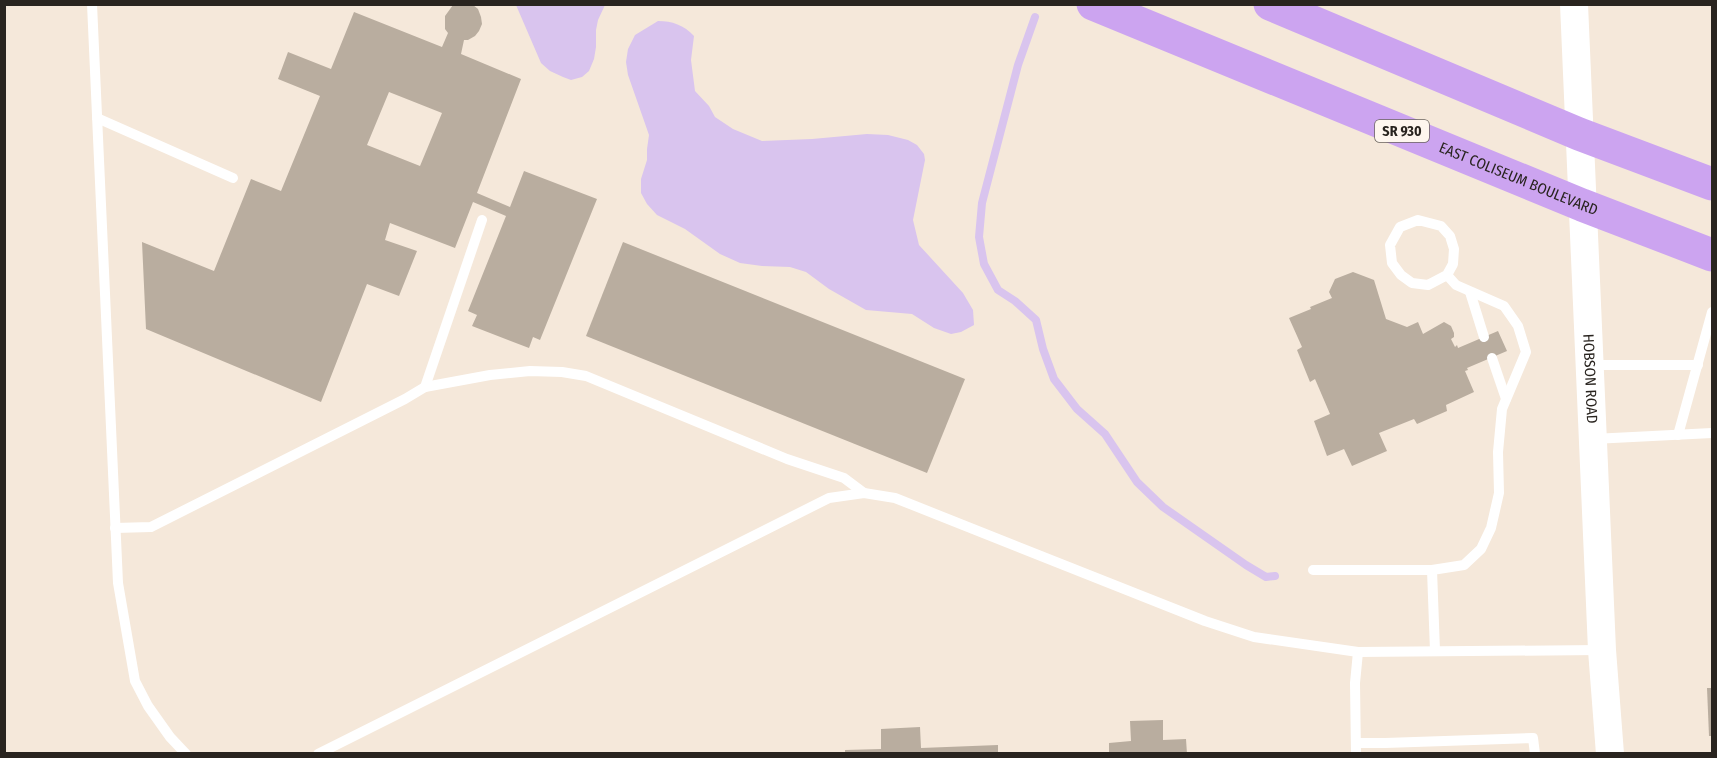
<svg xmlns="http://www.w3.org/2000/svg" width="1717" height="758" font-family="'Fira Sans Condensed',sans-serif">
<style>
.water{fill:#d9c4ee}
.lines{fill:none;stroke-linecap:round;stroke-linejoin:round}
.stream{stroke:#d9c4ee;stroke-width:8}
.building{fill:#b9ad9f;fill-rule:evenodd}
.lane{stroke:#fff;stroke-width:10}
.secondary{stroke:#fff;stroke-width:28}
.highway{stroke:#cca4f0;stroke-width:33}
.labels{text-anchor:middle;stroke-width:5;stroke-linejoin:round;paint-order:stroke}
.shield{fill:#fef6ee;stroke:#69635d;stroke-width:1.5}
.shield-label{font-size:14px;font-weight:bold;fill:#29241f}
.street-label{font-size:15px;fill:#29241f;stroke:#fef6ee}
</style>
<rect width="100%" height="100%" fill="#f5e8da"/>
<g class="water">
<path d="M516 5H605L598 20 596 30V47L594 59 589 71 582 77 571 80 563 77 550 71 541 63Z"/>
<path d="M658 21C672 21 684 25 694 36L691 60 695 91 709 106 715 117 733 129 762 141 812 139 867 134 888 135 908 140 917 145 924 154 925 160 913 220 919 245 963 293 973 310 974 325 961 332 951 334 934 328 912 314 866 310 829 289 806 272 790 267 762 266 740 263 720 254 685 229 657 215 647 204 641 193V179L647 160V149L649 135 628 75 626 62 628 49 635 35Z"/>
</g>
<g class="lines">
<path class="stream" d="M1035 17 1018 65 982 203 979 237 984 264 998 290 1015 301 1036 320 1043 349 1054 379 1077 409 1105 434 1137 482 1163 507 1246 565 1266 577 1275 576"/>
</g>
<g class="building">
<path d="M453 5H473L478 9 481 17 482 24 479 31 475 36 468 40H464L461 54 521 79 477 193 510 207 524 171 597 199 540 340 533 337 529 348 472 326 477 315 468 311 506 216 473 202 455 248 390 223 385 240 417 251 399 296 367 284 321 402 146 329 142 242 214 271 251 179 281 191 320 96 278 79 288 52 331 69 354 12 442 47 448 33 445 29V16ZM389 92 442 113 420 166 367 145Z"/>
<path d="M623 242 965 379 927 473 586 336Z"/>
<path d="M1353 272 1374 280 1386 319 1407 327 1418 322 1423 334 1444 322 1451 326 1454 333V337L1451 339 1455 347 1457 345 1458 348 1498 331 1507 351 1467 368 1468 370 1465 371 1474 392 1446 405 1447 411 1417 424 1414 419 1379 433 1387 451 1352 466 1344 449 1327 456 1314 421 1330 414 1315 379 1310 382 1297 350 1302 347 1289 318 1311 309 1310 307 1332 298 1329 292 1335 279Z"/>
<path d="M1707 688H1712V736H1709Z"/>
<path d="M1163 720V740L1186 739 1187 754H1109V743L1131 741 1130 721Z"/>
<path d="M920 727 921 748 998 745V754H845V750L881 749V729Z"/>
</g>
<g class="lines">
<g class="lane">
<path d="M92 4 118 583 135 681 148 706 170 737 186 754"/>
<path d="M97 118 233 178"/>
<path d="M1470 292 1484 337"/>
<path d="M1492 358 1506 399"/>
<path d="M1590 365H1698"/>
<path d="M425 387 482 220"/>
<path d="M1678 435 1712 312"/>
<path d="M1593 439 1712 433"/>
<path d="M115 528 151 527 405 399 425 387 490 375 530 371 562 372 586 376 787 459 844 478 864 493"/>
<path d="M1313 570H1432L1464 565 1481 549 1491 528 1499 493 1498 452 1502 409 1526 352 1518 326 1504 306 1456 285 1447 275 1453 264 1454 249 1450 236 1441 226 1418 220 1400 227 1390 245 1392 263 1401 275 1412 283 1428 285 1447 275"/>
<path d="M1432 570 1435 651"/>
<path d="M1356 743H1385L1533 738 1535 754"/>
<path d="M318 754 829 498 864 493 895 498 1205 621 1254 637 1358 652 1600 650"/>
<path d="M1356 754 1355 683 1358 652"/>
</g>
<path class="secondary" id="s1" d="M1574 4 1602 650 1610 754"/>
<g class="highway">
<path id="s2" d="M1093 4 1582 205 1712 255"/>
<path d="M1270 4 1579 134 1712 184"/>
</g>
</g>
<g class="labels">
<rect class="shield" x="1375" y="120" width="54" height="22" rx="4.5"/>
<g class="shield-label">
<text x="1402" y="136">SR 930</text>
</g>
<g class="street-label">
<text dy="5" stroke="none"><textPath href="#s2" startOffset="460">EAST COLISEUM BOULEVARD</textPath></text>
<text dy="5" stroke="none"><textPath href="#s1" startOffset="375">HOBSON ROAD</textPath></text>
</g>
</g>
<rect width="1717" height="758" fill="none" stroke="#29241f" stroke-width="12"/>
</svg>
